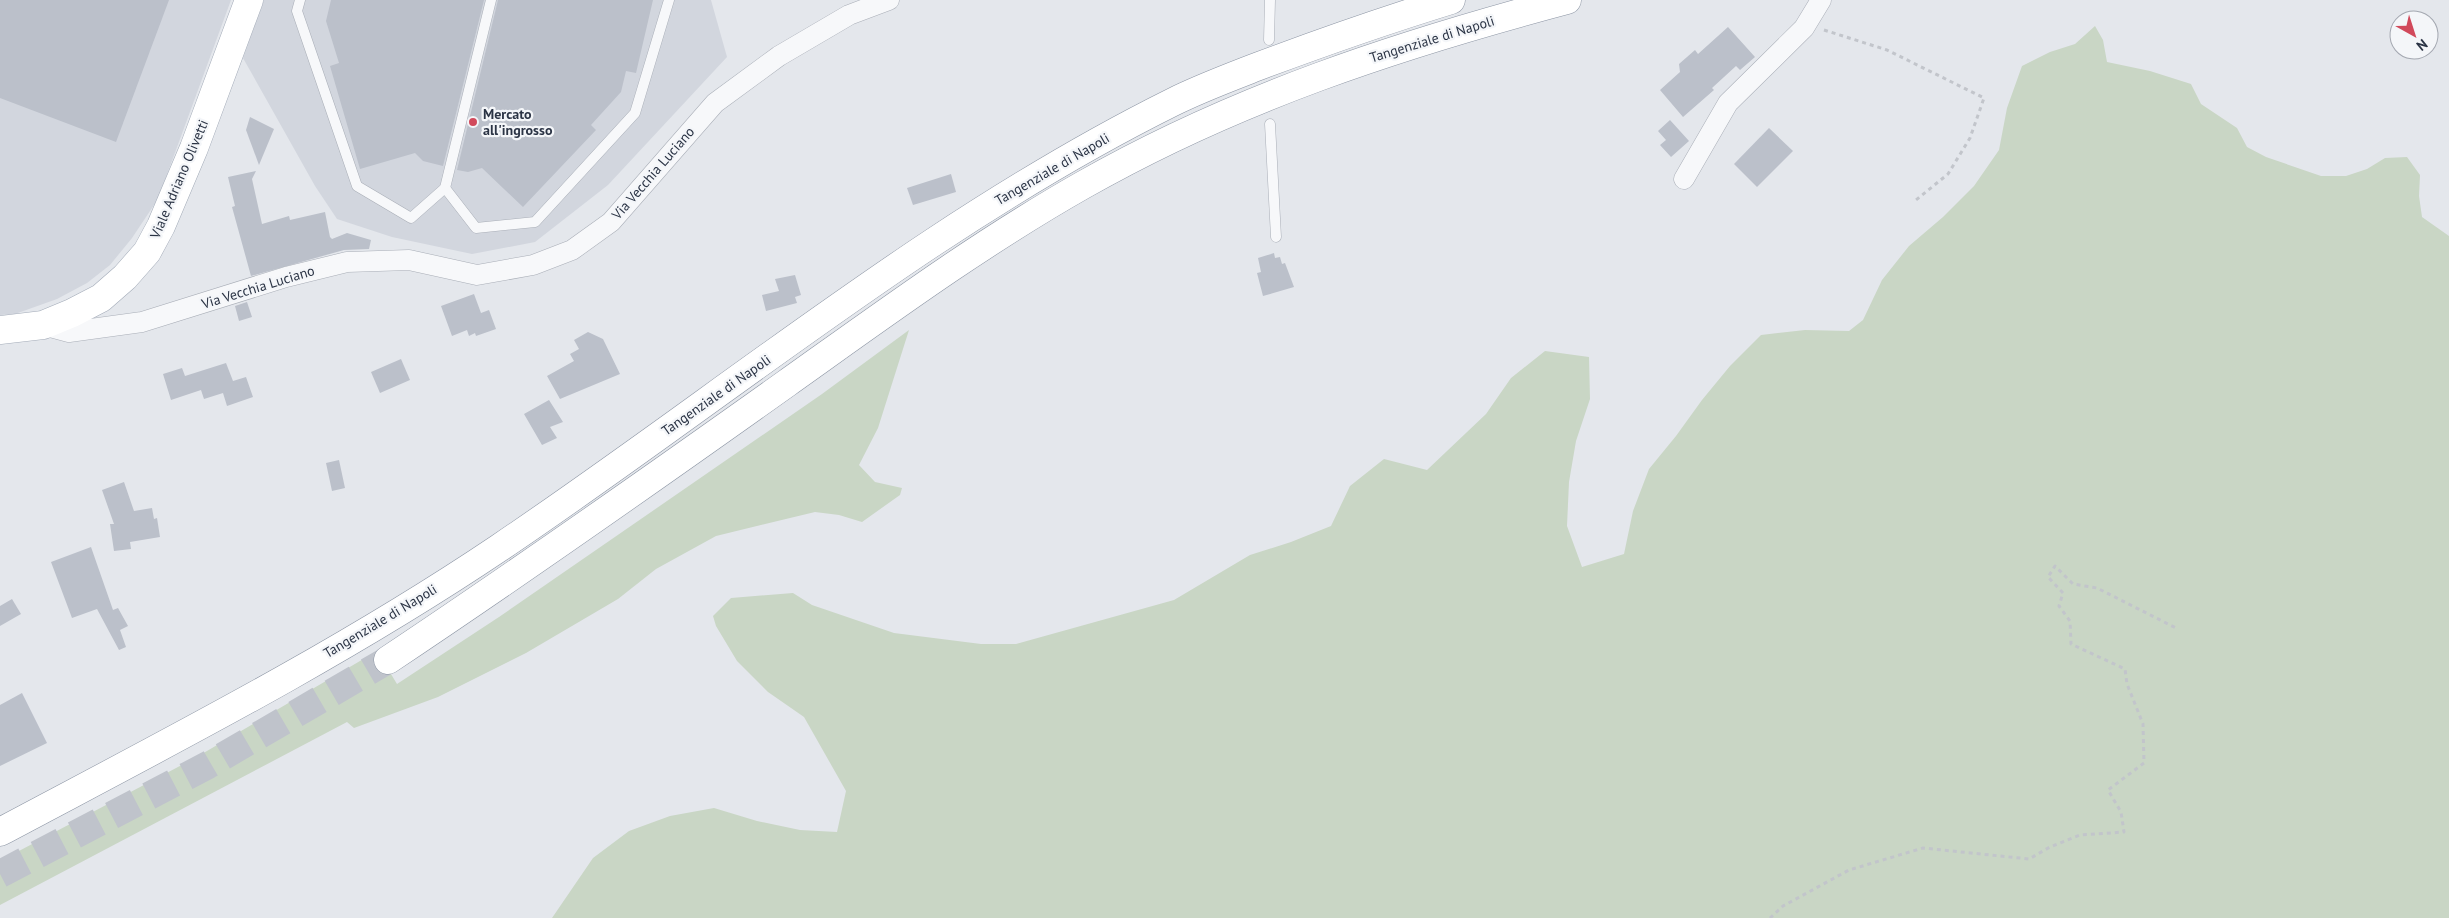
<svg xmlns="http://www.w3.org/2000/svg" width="2449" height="918" font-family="'PT Sans',sans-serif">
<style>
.built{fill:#d2d6de}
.green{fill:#c9d6c5}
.building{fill:#bbc0ca}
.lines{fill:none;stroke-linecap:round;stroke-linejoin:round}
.motorway-tunnel{stroke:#bfc3cb;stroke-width:28;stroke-dasharray:28 14;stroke-linecap:butt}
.service-casing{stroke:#a9aeb7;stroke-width:11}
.minor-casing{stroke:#a9aeb7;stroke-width:21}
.primary-casing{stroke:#a3abb8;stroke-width:29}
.motorway-casing{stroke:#8b94a3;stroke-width:29}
.path{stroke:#c2c5cb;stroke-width:3;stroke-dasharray:4 4;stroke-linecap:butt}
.service{stroke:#f7f8fa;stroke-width:10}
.minor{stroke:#f7f8fa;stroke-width:20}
.primary{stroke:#fff;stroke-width:28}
.motorway{stroke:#fff;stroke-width:28}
.poi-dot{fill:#d1495b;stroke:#f4f6f9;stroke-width:2}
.labels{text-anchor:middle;stroke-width:4.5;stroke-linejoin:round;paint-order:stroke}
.street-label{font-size:14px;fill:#2b3445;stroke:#f4f6f9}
.poi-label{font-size:14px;font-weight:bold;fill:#2b3445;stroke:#f4f6f9;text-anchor:start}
</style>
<rect width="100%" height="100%" fill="#e4e7ec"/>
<g class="built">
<path d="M0 0H231L158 199 132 238 110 265 87 283 57 299 15 314 0 315Z"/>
<path d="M264 0H711L727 57 608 185 535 242 472 254 392 237 337 219 315 186 243 58Z"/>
</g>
<g class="green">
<path d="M2095 26 2103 40 2107 62 2150 71 2191 84 2201 104 2237 128 2247 147 2266 157 2321 176H2346L2367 169 2385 158 2407 157 2420 175 2419 196 2422 217 2449 236V918H552L593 858 629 831 670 816 714 808 757 821 800 830 837 832 846 791 804 717 768 692 737 661 716 626 713 616 731 598 793 593 812 605 894 633 981 644H1016L1174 600 1250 555 1291 542 1331 526 1350 486 1384 459 1427 470 1486 414 1511 378 1545 351 1589 357 1590 399 1576 441 1569 482 1567 526 1582 567 1624 554 1633 511 1649 469 1676 436 1702 400 1730 366 1761 335 1805 330 1849 331 1863 320 1882 280 1909 246 1943 217 1974 186 1999 150 2007 108 2022 66 2050 52 2075 44Z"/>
<path d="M909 330 878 428 859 465 875 482 902 488 900 495 862 522 839 515 815 512 716 536 656 569 618 599 526 653 438 697 354 728 347 722 0 905V861L195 758 377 651 397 684 499 617 822 394Z"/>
</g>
<g class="building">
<path d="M0 0H169L116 142 0 98Z"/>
<path d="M331 0H484L443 166 423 161 415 153 360 169 330 66 339 63 326 21Z"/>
<path d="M498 0H653L636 73 626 71 621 92 591 125 596 130 523 207 482 168 468 172 457 170Z"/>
<path d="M1728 27 1755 57 1740 70 1736 66 1712 88 1714 90 1683 117 1660 90 1680 72 1679 64 1695 50 1698 54Z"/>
<path d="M250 117 274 129 259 165 246 130Z"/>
<path d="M1670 120 1689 141 1671 157 1660 145 1666 140 1658 131Z"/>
<path d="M1769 128 1793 151 1757 187 1734 164Z"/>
<path d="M256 171 252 179 262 224 289 216 290 220 325 212 330 237 332 239 347 233 371 240 369 249 344 250 251 276 232 207 235 206 228 177Z"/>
<path d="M951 174 956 192 913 205 907 188Z"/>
<path d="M1274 253 1275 258 1280 257 1282 264 1285 263 1294 287 1263 296 1257 273 1261 272 1258 258Z"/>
<path d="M795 275 801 295 795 297 797 303 766 311 762 295 779 291 775 279Z"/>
<path d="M474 294 481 313 489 310 496 329 476 336 475 333 469 336 467 330 452 336 441 306Z"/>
<path d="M247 302 252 317 239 321 235 306Z"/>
<path d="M588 332 603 339 620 374 560 399 547 376 574 361 570 354 579 349 574 340Z"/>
<path d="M401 359 410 380 380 393 371 372Z"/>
<path d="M226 363 233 381 246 377 253 397 227 406 223 393 204 399 201 390 171 400 163 374 182 368 185 376Z"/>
<path d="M549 400 563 422 550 427 557 438 542 445 524 414Z"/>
<path d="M339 460 345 488 332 491 326 463Z"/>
<path d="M124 482 134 511 152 508 154 519 157 518 160 537 130 542 131 549 114 551 110 524H114L102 490Z"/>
<path d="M91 547 113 610 118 608 128 626 120 630 126 647 119 650 97 609 72 618 51 562Z"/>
<path d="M12 599 21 614 0 626V606Z"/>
<path d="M22 693 47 743 0 766V705Z"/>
</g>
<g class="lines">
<path class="motorway-tunnel" d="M0 874 208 765 388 660"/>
<defs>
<g id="service">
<path d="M300 0 297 11 357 186 411 218 445 188 491 0"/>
<path d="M1269 40 1270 0"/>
<path d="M1270 124 1276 237"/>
<path d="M445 188 476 228 535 222 635 113 669 0"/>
</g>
<g id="minor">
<path d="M1684 179 1728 103 1804 28 1821 0"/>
<path d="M43 325 69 332 142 322 286 277 347 262 409 260 477 275 533 265 572 250 611 222 715 103 779 56 849 15 889 0"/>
</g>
<path id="primary" d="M0 330 43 325 72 313 101 298 125 277 147 252 161 226 194 148 249 0"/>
<g id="motorway">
<path d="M388 660C523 570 655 477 787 383 884 314 979 244 1083 185 1236 98 1398 45 1567 0"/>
<path d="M0 832C169 742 340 655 499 548 722 398 931 222 1173 102 1201 88 1231 77 1259 66 1323 42 1386 20 1451 0"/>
</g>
</defs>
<use href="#service" class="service-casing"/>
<use href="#minor" class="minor-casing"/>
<use href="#primary" class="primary-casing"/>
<use href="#motorway" class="motorway-casing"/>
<g class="path">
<path d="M1824 30 1887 50 1984 98 1970 138 1948 174 1916 200"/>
<path d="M1770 918 1783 906 1849 870 1923 848 2029 859 2050 847 2080 835 2124 832 2121 812 2108 790 2144 763 2143 724 2127 684 2125 669 2071 644 2070 621 2059 606 2063 593 2048 577 2055 566 2073 584 2097 588 2178 629"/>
</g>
<use href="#service" class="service"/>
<use href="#minor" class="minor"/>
<use href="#primary" class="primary"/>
<use href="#motorway" class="motorway"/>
</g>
<circle class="poi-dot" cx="473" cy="122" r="5"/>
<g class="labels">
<g class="street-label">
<text transform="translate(1432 39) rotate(-17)" y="5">Tangenziale di Napoli</text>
<text transform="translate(1052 169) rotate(-30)" y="5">Tangenziale di Napoli</text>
<text transform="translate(653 173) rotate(-49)" y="5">Via Vecchia Luciano</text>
<text transform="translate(179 179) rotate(-67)" y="5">Viale Adriano Olivetti</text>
<text transform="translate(258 287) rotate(-17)" y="5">Via Vecchia Luciano</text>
<text transform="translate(716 395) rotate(-35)" y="5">Tangenziale di Napoli</text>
<text transform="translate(380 621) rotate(-31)" y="5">Tangenziale di Napoli</text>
</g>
<g class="poi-label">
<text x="483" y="119">Mercato<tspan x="483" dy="16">all'ingrosso</tspan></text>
</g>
</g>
<g transform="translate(2414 35) rotate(141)"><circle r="24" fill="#f4f6f9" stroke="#a4a8b1"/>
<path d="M0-4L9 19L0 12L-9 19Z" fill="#d1495b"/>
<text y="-8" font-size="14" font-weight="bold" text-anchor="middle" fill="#2b3445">N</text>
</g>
</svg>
